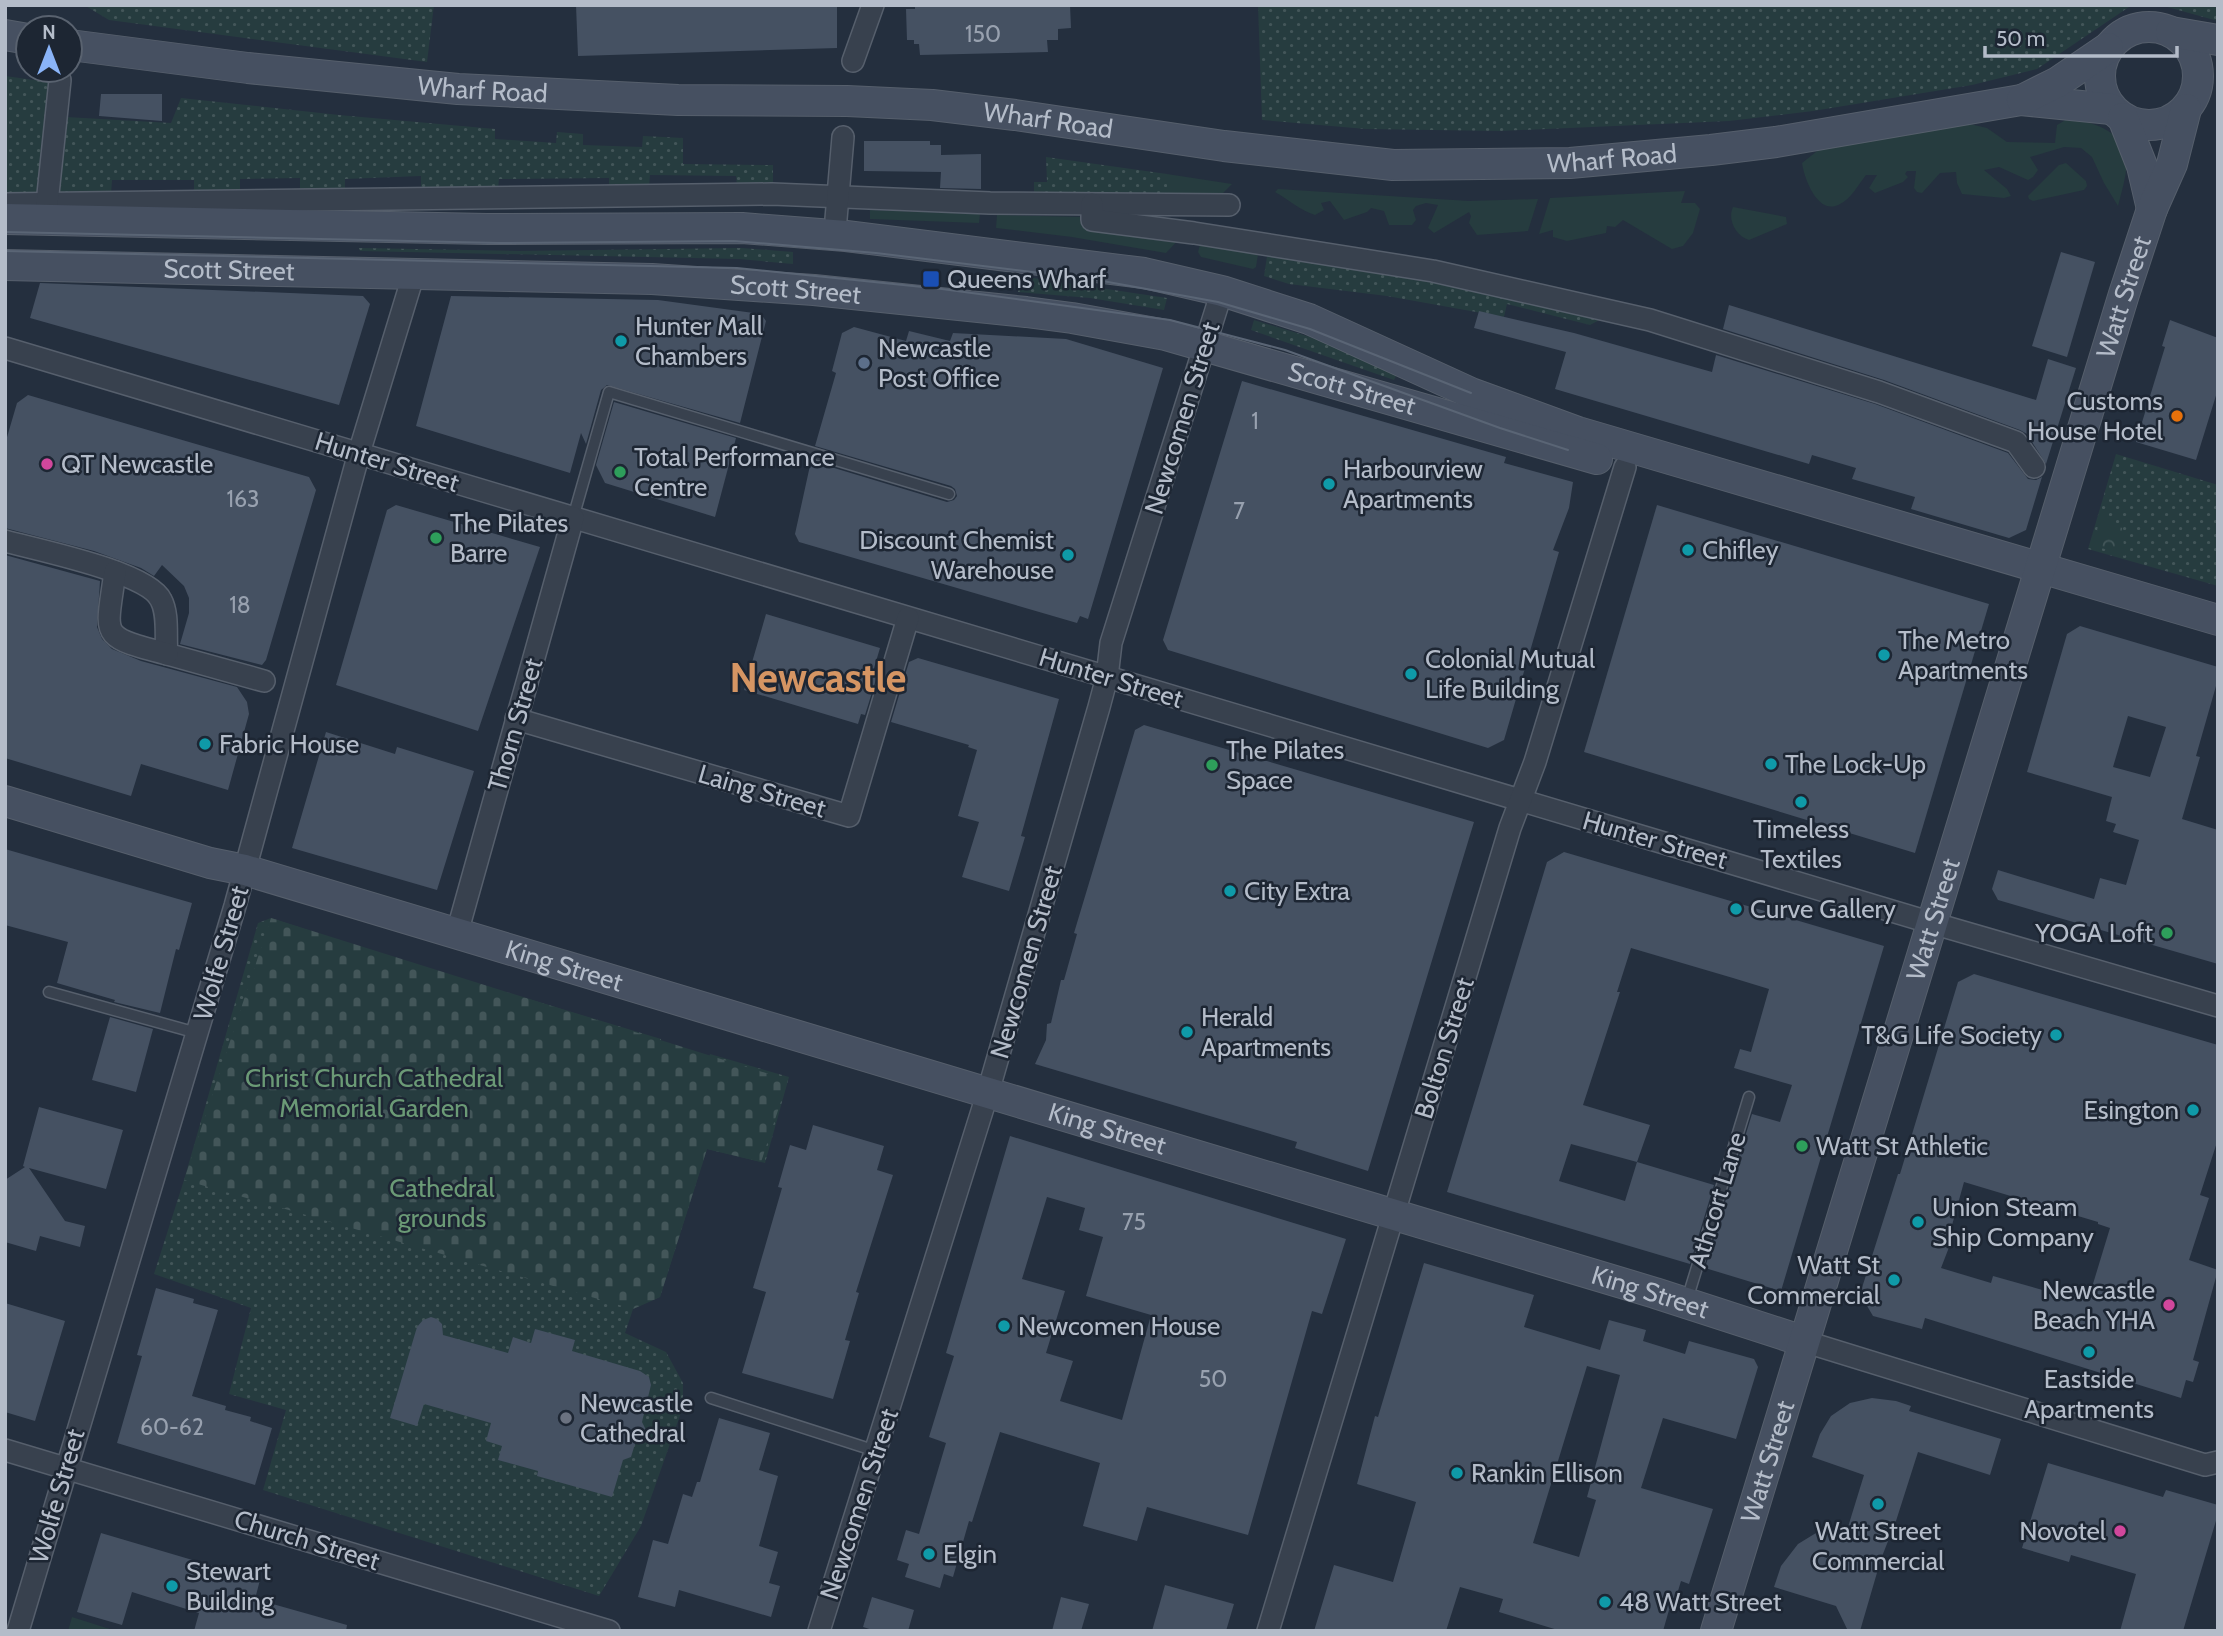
<svg xmlns="http://www.w3.org/2000/svg" width="2223" height="1636" font-family="Cabin,sans-serif">
<style>
.grass{fill:url(#grass-dots)}
.forest{fill:url(#forest-crowns)}
.cemetery{fill:url(#cemetery-stones)}
.garden{fill:#263c3f}
.building{fill:#455162;fill-rule:evenodd}
.lines{fill:none;stroke-linecap:round;stroke-linejoin:round}
.lane-casing{stroke:#565f6c;stroke-width:13}
.street-casing{stroke:#565f6c;stroke-width:24}
.secondary-casing{stroke:#565f6c;stroke-width:32}
.lane{stroke:#38414e;stroke-width:10}
.street{stroke:#38414e;stroke-width:21}
.secondary{stroke:#465061;stroke-width:30}
.tram{stroke:#5a6575;stroke-width:2}
.transit-dot{fill:#1a4fb4;stroke:#1d2633;stroke-width:2.5}
.culture-dot{fill:#0f9aa8;stroke:#1d2633;stroke-width:2.5}
.service-dot{fill:#5c6f8a;stroke:#1d2633;stroke-width:2.5}
.food-dot{fill:#e8710a;stroke:#1d2633;stroke-width:2.5}
.hotel-dot{fill:#d1479c;stroke:#1d2633;stroke-width:2.5}
.leisure-dot{fill:#2e9e5b;stroke:#1d2633;stroke-width:2.5}
.worship-dot{fill:#6b7280;stroke:#1d2633;stroke-width:2.5}
.labels{text-anchor:middle;stroke-width:5;stroke-linejoin:round;paint-order:stroke}
.number-label{font-size:23px;fill:#98a1af}
.street-label{font-size:26px;fill:#b4bcc9;stroke:#1d2633}
.poi-label{font-size:26px;fill:#b4bcc9;stroke:#1d2633;text-anchor:start}
.park-label{font-size:26px;fill:#6b9a76;stroke:#1d2633}
.town-label{font-size:40px;font-weight:bold;fill:#d59563;stroke:#1d2633}
</style>
<defs>
<pattern id="grass-dots" width="8" height="8" patternUnits="userSpaceOnUse" patternTransform="scale(1.75)"><rect width="8" height="8" fill="#263c3f"/><path d="M2 2h.1M6 6h.1" fill="none" stroke="#435659" stroke-width="1.8" stroke-linecap="round"/></pattern>
<pattern id="forest-crowns" width="20" height="18" patternUnits="userSpaceOnUse" patternTransform="scale(1.75)"><rect width="20" height="18" fill="#263c3f"/><path d="M2 6a3 3 0 1 1 6 0M12 15a3 3 0 1 1 6 0" fill="none" stroke="#435659"/></pattern>
<pattern id="cemetery-stones" width="16" height="16" patternUnits="userSpaceOnUse" patternTransform="scale(1.75)"><rect width="16" height="16" fill="#263c3f"/><path d="M2 7V4a2 2 0 0 1 4 0v3zM10 15v-3a2 2 0 0 1 4 0v3z" fill="#435659"/></pattern>
</defs>
<rect width="100%" height="100%" fill="#242f3e"/>
<g class="grass">
<path d="M84 5H434L427 62 109 20Z"/>
<path d="M1258 5H2132L2037 69 1972 85 1813 111 1729 121 1500 131 1366 129 1262 120Z"/>
<path d="M2160 5H2218V21Z"/>
<path d="M5 76 49 82 38 195H5Z"/>
<path d="M181 98 339 115 495 129V139L556 143 557 132 583 134V145L642 147 643 136 683 138V164L773 165V186H737L736 176 650 175 649 187H609V178L499 179 498 189 421 191V176L345 179V191L300 192V178L240 179V193L194 194V180H112L111 194 57 195 66 117 171 123Z"/>
<path d="M1046 157 1167 174V195L1034 192V182H1047Z"/>
<path d="M359 248 518 251 741 248 793 252V264L739 259 360 251Z"/>
<path d="M1268 250 1385 267 1607 316 1590 325 1507 304 1504 317 1387 296 1289 284 1264 276Z"/>
<path d="M1020 276 1167 298 1164 310 1090 298 1018 292Z"/>
<path d="M1254 320 1310 337 1399 370 1394 380 1251 330Z"/>
<path d="M2116 454 2218 485V586L2088 549Z"/>
<path d="M271 918 494 992 529 999 661 1039 656 1054 706 1070 710 1054 789 1077 765 1163 707 1149 660 1297 633 1309 625 1333 666 1352 683 1383V1407L641 1526 599 1596 263 1490 286 1410 229 1394 251 1308 154 1274 184 1180 258 923Z"/>
</g>
<path class="forest" d="M2101 515 2122 528 2125 556 2093 545Z"/>
<path class="cemetery" d="M271 918 788 1080 761 1162 707 1149 660 1297 633 1309 184 1180Z"/>
<g class="garden">
<path d="M2069 118C2092 123 2121 129 2126 156 2129 168 2121 194 2118 206L2104 183 2092 157 2081 148 2064 147 2030 157 2038 170 2033 177 2028 180 1999 167 1984 170 2007 189 2011 196 2004 198 1962 194 1957 183 1956 172 1940 173 1922 193 1917 192 1914 188 1916 171H1907L1905 174 1908 177 1903 182 1875 193 1869 188 1877 175H1866C1858 185 1851 199 1840 204 1818 217 1804 178 1802 163L1821 148 1970 124 1987 128 2007 142 2055 143 2057 125Z"/>
<path d="M2066 163 2086 181 2087 186 2084 190 2033 201 2029 199 2028 196 2059 165Z"/>
<path d="M1167 174 1232 184 1220 196 1167 195Z"/>
<path d="M1278 189 1469 201 1538 199 1528 231 1477 235 1469 223 1471 216 1469 212 1434 233 1428 228 1438 205 1426 203 1416 206 1413 210 1416 220 1412 225H1389L1384 211 1371 208 1367 212 1344 220 1330 201 1321 203 1324 210 1315 215C1300 210 1289 200 1275 192Z"/>
<path d="M1685 191 1681 203H1695L1700 209 1693 233 1683 246 1672 249 1623 220 1615 227 1607 226 1606 233 1567 241 1553 237V230L1539 234 1550 198Z"/>
<path d="M1733 207 1786 217 1787 224 1749 240C1736 236 1727 220 1733 207Z"/>
<path d="M870 210 980 214 979 223 870 219Z"/>
<path d="M997 215 1087 217 1182 236 1166 253 1072 237 996 228Z"/>
<path d="M1201 240 1259 248 1256 267 1253 269 1201 257 1198 252Z"/>
<path d="M72 1617 116 1631H68Z"/>
</g>
<g class="building">
<path d="M576 5H837V48L578 56Z"/>
<path d="M915 5H1070L1071 28 1058 29V40H1047L1048 52 920 55 919 44H914V40H907L906 9H915Z"/>
<path d="M101 94H162V121L99 116Z"/>
<path d="M864 141H930V145H941V155L981 154V189L940 188 941 172 864 171Z"/>
<path d="M2061 252 2095 262 2067 357 2032 346Z"/>
<path d="M40 283 363 296 370 304 339 405 30 318Z"/>
<path d="M451 296 658 300 761 314 766 321 740 423 607 385 601 390 586 444 581 433 570 473 416 426Z"/>
<path d="M1729 305 2036 400 2048 359 2076 368 2046 464 2027 434 2020 430 1884 380 1723 329Z"/>
<path d="M1479 311 1574 333 1712 372 1716 355 1875 404 2008 453 2028 479 2036 480 2042 477 2026 530 2009 538 1911 509 1915 497 1852 479 1856 468 1812 455 1809 464 1555 389 1566 352 1474 328Z"/>
<path d="M2170 320 2218 338V389L2196 460 2136 442 2165 347 2162 346Z"/>
<path d="M854 327 906 341 909 331 950 341 953 333 1066 339 1163 368 1088 619 1080 616 1077 623 799 542 795 534 811 461 947 502 954 500 957 496 955 489 951 486 815 446 836 373 832 371 842 333Z"/>
<path d="M1242 381 1506 457 1504 463 1573 482 1569 508 1553 550 1559 552 1504 740 1488 748 1168 650 1163 640Z"/>
<path d="M28 395 309 477 316 490 266 660 262 665 180 644 189 613V598L184 586 162 565 154 576 141 568 94 551 5 528V444L17 403Z"/>
<path d="M614 402 736 438 715 517 605 483 596 465Z"/>
<path d="M396 505 540 547 478 731 336 685 387 510Z"/>
<path d="M1657 505 1989 604 1915 853 1584 752Z"/>
<path d="M5 555 100 581 97 627 102 639 112 649 141 661 237 687 247 702 249 714 228 790 141 764 131 796 5 758Z"/>
<path d="M766 614 880 648 872 675 878 673 865 715 861 714 858 724 744 690Z"/>
<path d="M2080 626 2218 667V679L2196 756 2200 757 2182 819 2218 830V964L1998 900 1992 889 1998 870 2094 899 2100 878 2126 885 2139 840 2113 832 2116 824 2106 821 2112 797 2027 772 2067 634ZM2128 716 2166 727 2150 777 2113 767Z"/>
<path d="M918 658 1059 699 1021 836 1025 837 1009 891 962 877 979 822 958 816 977 750 968 747 969 745 891 722 909 662Z"/>
<path d="M1144 725 1474 822 1368 1171 1295 1148 1297 1142 1035 1064 1046 1040 1047 1024 1051 1023 1061 980H1064L1077 934 1074 933 1135 730Z"/>
<path d="M326 732 395 754 397 747 474 771 437 890 292 848Z"/>
<path d="M5 849 192 903 179 950 176 949 160 1013 114 1002 115 1000 57 983 68 942 5 925Z"/>
<path d="M1564 852 1884 946 1781 1291 1705 1268 1752 1114 1780 1122 1792 1085 1734 1068 1740 1049 1751 1052 1769 989 1733 978 1631 948 1617 992H1620L1583 1105 1650 1125 1637 1162 1714 1185 1690 1264 1447 1192 1547 862ZM1571 1144 1637 1162 1625 1201 1559 1181Z"/>
<path d="M1974 974 2218 1045V1139L2200 1195 2209 1198 2189 1260 2218 1270 2193 1360 2199 1362 2193 1382 2186 1380 2181 1398 1925 1318 1922 1329 1873 1316 1860 1294 1898 1174H1900L1958 982ZM1964 1182 2098 1222V1224L2110 1228 2089 1297 2065 1290 2064 1294 2046 1289V1291L1993 1276 1991 1283 1941 1268 1953 1237 1949 1236Z"/>
<path d="M110 1017 153 1029 136 1092 92 1080Z"/>
<path d="M39 1107 123 1130 106 1189 29 1168 65 1221 85 1226 80 1247 40 1236 36 1251 5 1242V1180L25 1167 23 1166Z"/>
<path d="M813 1125 884 1146 877 1170 893 1175 856 1292 859 1293 845 1340 850 1341 833 1399 742 1373 766 1292 753 1288 782 1188 778 1187 790 1145 806 1150Z"/>
<path d="M1010 1136 1346 1239 1322 1314 1312 1311 1248 1535 1147 1507 1137 1541 1083 1526 1100 1463 1000 1432 972 1522 969 1521 953 1577 944 1574 940 1588 905 1577 909 1564 897 1560 906 1530 919 1534 946 1443 929 1437 954 1356 946 1353ZM1047 1197 1085 1208 1079 1230 1103 1237 1086 1296 1151 1315 1122 1420 1060 1401 1073 1361 1046 1353 1065 1291 1022 1279Z"/>
<path d="M1424 1263 1534 1295 1524 1327 1600 1350 1609 1320 1646 1330 1643 1341 1685 1354 1689 1341 1754 1359 1758 1367 1736 1439 1663 1418 1641 1488 1713 1509 1689 1584 1681 1581 1672 1611 1669 1610 1663 1631H1561L1499 1612 1503 1599 1460 1587 1446 1631H1314L1334 1565 1393 1582 1416 1502 1357 1484 1375 1416 1378 1417ZM1587 1366 1620 1375 1587 1497 1596 1500 1579 1557 1533 1543Z"/>
<path d="M156 1288 194 1299 193 1303 218 1310 192 1396 226 1406 225 1410 251 1417 250 1421 272 1428 255 1485 117 1443 142 1356 137 1355Z"/>
<path d="M5 1303 65 1321 35 1421 5 1412Z"/>
<path d="M431 1317 437 1319 442 1324 443 1335 508 1353 513 1337 531 1343 535 1329 575 1340 572 1351 640 1371 649 1377 651 1385 642 1422 646 1430 643 1439 635 1444 631 1457 623 1460 612 1497 537 1476 538 1471 498 1460 502 1446 486 1441 491 1423 424 1404 417 1426 390 1418 417 1327 423 1320Z"/>
<path d="M1872 1398 1896 1401 1911 1406 1909 1411 2001 1439 1990 1475 1918 1452 1896 1521 1881 1559 1860 1631H1848L1836 1606 1774 1587 1781 1566 1798 1544 1816 1533 1848 1527 1864 1475 1812 1457 1820 1434 1831 1416 1850 1403Z"/>
<path d="M719 1418 770 1433 759 1470 778 1476 759 1546 778 1552 769 1583 780 1586 771 1617 679 1590 675 1607 638 1597 653 1540 668 1544 683 1494 692 1497 697 1482H700Z"/>
<path d="M2048 1463 2163 1497 2166 1490 2218 1505V1514L2183 1631H2120L2136 1574 2071 1555 2069 1562 2022 1548Z"/>
<path d="M101 1533 260 1580 255 1599 347 1625 346 1631H194L199 1613 132 1592 122 1625 77 1612Z"/>
<path d="M1165 1585 1234 1604 1226 1631H1152Z"/>
<path d="M872 1597 914 1610 908 1631H876L863 1627Z"/>
<path d="M1061 1597 1089 1604 1081 1631H1052Z"/>
</g>
<g class="lines">
<defs>
<g id="lane">
<path d="M573 518 609 392 949 494"/>
<path d="M49 992 197 1033"/>
<path d="M1687 1300 1749 1097"/>
<path d="M711 1398 876 1451"/>
</g>
<g id="street">
<path d="M853 61 873 5"/>
<path d="M5 204 772 194 990 203 1229 205"/>
<path d="M1092 204V220L1194 233 1433 271 1650 320 1879 392 2016 442 2034 467"/>
<path d="M46 213 60 80"/>
<path d="M836 219 843 137"/>
<path d="M5 348 1932 923 2218 1006"/>
<path d="M5 541C37 550 148 572 161 600 169 615 165 637 167 654L264 681"/>
<path d="M115 572C106 638 98 636 167 654"/>
<path d="M516 719 849 816 908 618"/>
<path d="M457 933 573 518"/>
<path d="M1803 1341 2205 1465 2218 1462"/>
<path d="M5 1450 609 1631"/>
<path d="M18 1631 235 906 359 453 414 273"/>
<path d="M819 1631 988 1092 1099 707 1107 677 1111 643 1222 291"/>
<path d="M1268 1631 1510 828 1535 762 1625 467"/>
</g>
<g id="secondary">
<circle cx="2149" cy="76" r="49"/>
<path d="M2171 32 2218 40"/>
<path d="M5 35 28 39"/>
<path id="s1" d="M70 45 248 68 458 89 678 100 847 101 932 105 1015 115 1224 146 1393 165 1570 163 1711 150 1776 142 2021 100 2111 109"/>
<path d="M2022 100 2058 82 2108 48"/>
<path d="M2123 118 2142 166 2152 209"/>
<path d="M5 219 487 229 742 228 846 236 1144 273 1222 291 1309 319 1471 393 1578 432 2218 620"/>
<path id="s2" d="M5 265 652 279 814 290 1026 312 1072 318 1166 335 1597 459"/>
<path id="s3" d="M5 801 210 863 245 870 1655 1293 1803 1341"/>
<path id="s4" d="M1716 1631 2124 294 2152 209 2172 164 2186 109"/>
</g>
</defs>
<use href="#lane" class="lane-casing"/>
<use href="#street" class="street-casing"/>
<use href="#secondary" class="secondary-casing"/>
<use href="#lane" class="lane"/>
<use href="#street" class="street"/>
<use href="#secondary" class="secondary"/>
<g class="tram">
<path d="M5 232 499 243 734 241 876 253 1097 280 1218 302 1310 329 1471 393"/>
<path d="M5 251 737 268 942 289 1170 320 1285 350 1500 428 1568 450"/>
</g>
</g>
<rect class="transit-dot" x="922" y="270" width="18" height="18" rx="3.5"/>
<g class="culture-dot">
<circle cx="621" cy="341" r="7"/>
<circle cx="1329" cy="484" r="7"/>
<circle cx="1688" cy="550" r="7"/>
<circle cx="1068" cy="555" r="7"/>
<circle cx="1884" cy="655" r="7"/>
<circle cx="1411" cy="674" r="7"/>
<circle cx="205" cy="744" r="7"/>
<circle cx="1771" cy="764" r="7"/>
<circle cx="1801" cy="802" r="7"/>
<circle cx="1230" cy="891" r="7"/>
<circle cx="1736" cy="909" r="7"/>
<circle cx="1187" cy="1032" r="7"/>
<circle cx="2056" cy="1035" r="7"/>
<circle cx="2193" cy="1110" r="7"/>
<circle cx="1918" cy="1222" r="7"/>
<circle cx="1894" cy="1280" r="7"/>
<circle cx="1004" cy="1326" r="7"/>
<circle cx="2089" cy="1352" r="7"/>
<circle cx="1457" cy="1473" r="7"/>
<circle cx="1878" cy="1504" r="7"/>
<circle cx="929" cy="1554" r="7"/>
<circle cx="172" cy="1586" r="7"/>
<circle cx="1605" cy="1602" r="7"/>
</g>
<circle class="service-dot" cx="864" cy="363" r="7"/>
<circle class="food-dot" cx="2177" cy="416" r="7"/>
<g class="hotel-dot">
<circle cx="47" cy="464" r="7"/>
<circle cx="2169" cy="1305" r="7"/>
<circle cx="2120" cy="1531" r="7"/>
</g>
<g class="leisure-dot">
<circle cx="620" cy="472" r="7"/>
<circle cx="436" cy="538" r="7"/>
<circle cx="1212" cy="765" r="7"/>
<circle cx="2167" cy="933" r="7"/>
<circle cx="1802" cy="1146" r="7"/>
</g>
<circle class="worship-dot" cx="566" cy="1418" r="7"/>
<g class="labels">
<g class="number-label">
<text x="983" y="42">150</text>
<text x="1255" y="429">1</text>
<text x="243" y="507">163</text>
<text x="1239" y="519">7</text>
<text x="240" y="613">18</text>
<text x="1134" y="1230">75</text>
<text x="1213" y="1387">50</text>
<text x="172" y="1435">60-62</text>
</g>
<g class="street-label">
<text dy="9" stroke="none"><textPath href="#s1" startOffset="415">Wharf Road</textPath></text>
<text dy="9" stroke="none"><textPath href="#s1" startOffset="982">Wharf Road</textPath></text>
<text dy="9" stroke="none"><textPath href="#s1" startOffset="1549">Wharf Road</textPath></text>
<text dy="9" stroke="none"><textPath href="#s2" startOffset="224">Scott Street</textPath></text>
<text dy="9" stroke="none"><textPath href="#s2" startOffset="791">Scott Street</textPath></text>
<text dy="9" stroke="none"><textPath href="#s4" startOffset="1395">Watt Street</textPath></text>
<text dy="9" stroke="none"><textPath href="#s2" startOffset="1358">Scott Street</textPath></text>
<text transform="translate(1182 418) rotate(-73)" y="9">Newcomen Street</text>
<text transform="translate(387 462) rotate(17)" y="9">Hunter Street</text>
<text transform="translate(1111 678) rotate(17)" y="9">Hunter Street</text>
<text transform="translate(515 725) rotate(-74)" y="9">Thorn Street</text>
<text transform="translate(762 791) rotate(16)" y="9">Laing Street</text>
<text transform="translate(1655 840) rotate(16)" y="9">Hunter Street</text>
<text dy="9" stroke="none"><textPath href="#s4" startOffset="744">Watt Street</textPath></text>
<text transform="translate(221 953) rotate(-74)" y="9">Wolfe Street</text>
<text transform="translate(1026 962) rotate(-74)" y="9">Newcomen Street</text>
<text dy="9" stroke="none"><textPath href="#s3" startOffset="583">King Street</textPath></text>
<text transform="translate(1444 1048) rotate(-73)" y="9">Bolton Street</text>
<text dy="9" stroke="none"><textPath href="#s3" startOffset="1150">King Street</textPath></text>
<text transform="translate(1717 1200) rotate(-73)" y="9">Athcort Lane</text>
<text dy="9" stroke="none"><textPath href="#s3" startOffset="1717">King Street</textPath></text>
<text dy="9" stroke="none"><textPath href="#s4" startOffset="177">Watt Street</textPath></text>
<text transform="translate(57 1496) rotate(-74)" y="9">Wolfe Street</text>
<text transform="translate(859 1504) rotate(-72)" y="9">Newcomen Street</text>
<text transform="translate(307 1540) rotate(17)" y="9">Church Street</text>
</g>
<g class="poi-label">
<text x="947" y="288">Queens Wharf</text>
<text x="635" y="335">Hunter Mall<tspan x="635" dy="30">Chambers</tspan></text>
<text x="878" y="357">Newcastle<tspan x="878" dy="30">Post Office</tspan></text>
<text x="2163" y="410" text-anchor="end">Customs<tspan x="2163" dy="30">House Hotel</tspan></text>
<text x="634" y="466">Total Performance<tspan x="634" dy="30">Centre</tspan></text>
<text x="61" y="473">QT Newcastle</text>
<text x="1343" y="478">Harbourview<tspan x="1343" dy="30">Apartments</tspan></text>
<text x="450" y="532">The Pilates<tspan x="450" dy="30">Barre</tspan></text>
<text x="1054" y="549" text-anchor="end">Discount Chemist<tspan x="1054" dy="30">Warehouse</tspan></text>
<text x="1702" y="559">Chifley</text>
<text x="1898" y="649">The Metro<tspan x="1898" dy="30">Apartments</tspan></text>
<text x="1425" y="668">Colonial Mutual<tspan x="1425" dy="30">Life Building</tspan></text>
<text x="219" y="753">Fabric House</text>
<text x="1226" y="759">The Pilates<tspan x="1226" dy="30">Space</tspan></text>
<text x="1785" y="773">The Lock-Up</text>
<text x="1801" y="838" text-anchor="middle">Timeless<tspan x="1801" dy="30">Textiles</tspan></text>
<text x="1244" y="900">City Extra</text>
<text x="1750" y="918">Curve Gallery</text>
<text x="2153" y="942" text-anchor="end">YOGA Loft</text>
<text x="1201" y="1026">Herald<tspan x="1201" dy="30">Apartments</tspan></text>
<text x="2042" y="1044" text-anchor="end">T&amp;G Life Society</text>
<text x="2179" y="1119" text-anchor="end">Esington</text>
<text x="1816" y="1155">Watt St Athletic</text>
<text x="1932" y="1216">Union Steam<tspan x="1932" dy="30">Ship Company</tspan></text>
<text x="1880" y="1274" text-anchor="end">Watt St<tspan x="1880" dy="30">Commercial</tspan></text>
<text x="2155" y="1299" text-anchor="end">Newcastle<tspan x="2155" dy="30">Beach YHA</tspan></text>
<text x="1018" y="1335">Newcomen House</text>
<text x="2089" y="1388" text-anchor="middle">Eastside<tspan x="2089" dy="30">Apartments</tspan></text>
<text x="580" y="1412">Newcastle<tspan x="580" dy="30">Cathedral</tspan></text>
<text x="1471" y="1482">Rankin Ellison</text>
<text x="1878" y="1540" text-anchor="middle">Watt Street<tspan x="1878" dy="30">Commercial</tspan></text>
<text x="2106" y="1540" text-anchor="end">Novotel</text>
<text x="943" y="1563">Elgin</text>
<text x="186" y="1580">Stewart<tspan x="186" dy="30">Building</tspan></text>
<text x="1619" y="1611">48 Watt Street</text>
</g>
<g class="park-label">
<text x="374" y="1087">Christ Church Cathedral<tspan x="374" dy="30">Memorial Garden</tspan></text>
<text x="442" y="1197">Cathedral<tspan x="442" dy="30">grounds</tspan></text>
</g>
<g class="town-label">
<text x="818" y="692">Newcastle</text>
</g>
</g>
<rect width="2223" height="1636" fill="none" stroke="#b4bcc9" stroke-width="14"/>
<g transform="translate(49 49)"><circle r="33" fill="#1d2633" stroke="#59626f" stroke-width="2"/>
<path d="M0-5L12 26L0 18L-12 26Z" fill="#8ab4f8"/>
<text y="-10" font-size="19" font-weight="bold" text-anchor="middle" fill="#b4bcc9">N</text>
</g>
<path d="M1985 46v10h192v-10" fill="none" stroke="#b4bcc9" stroke-width="3.5"/>
<text x="1996" y="46" font-size="21" fill="#b4bcc9" stroke="#1d2633" stroke-width="5" paint-order="stroke">50 m</text>
</svg>
